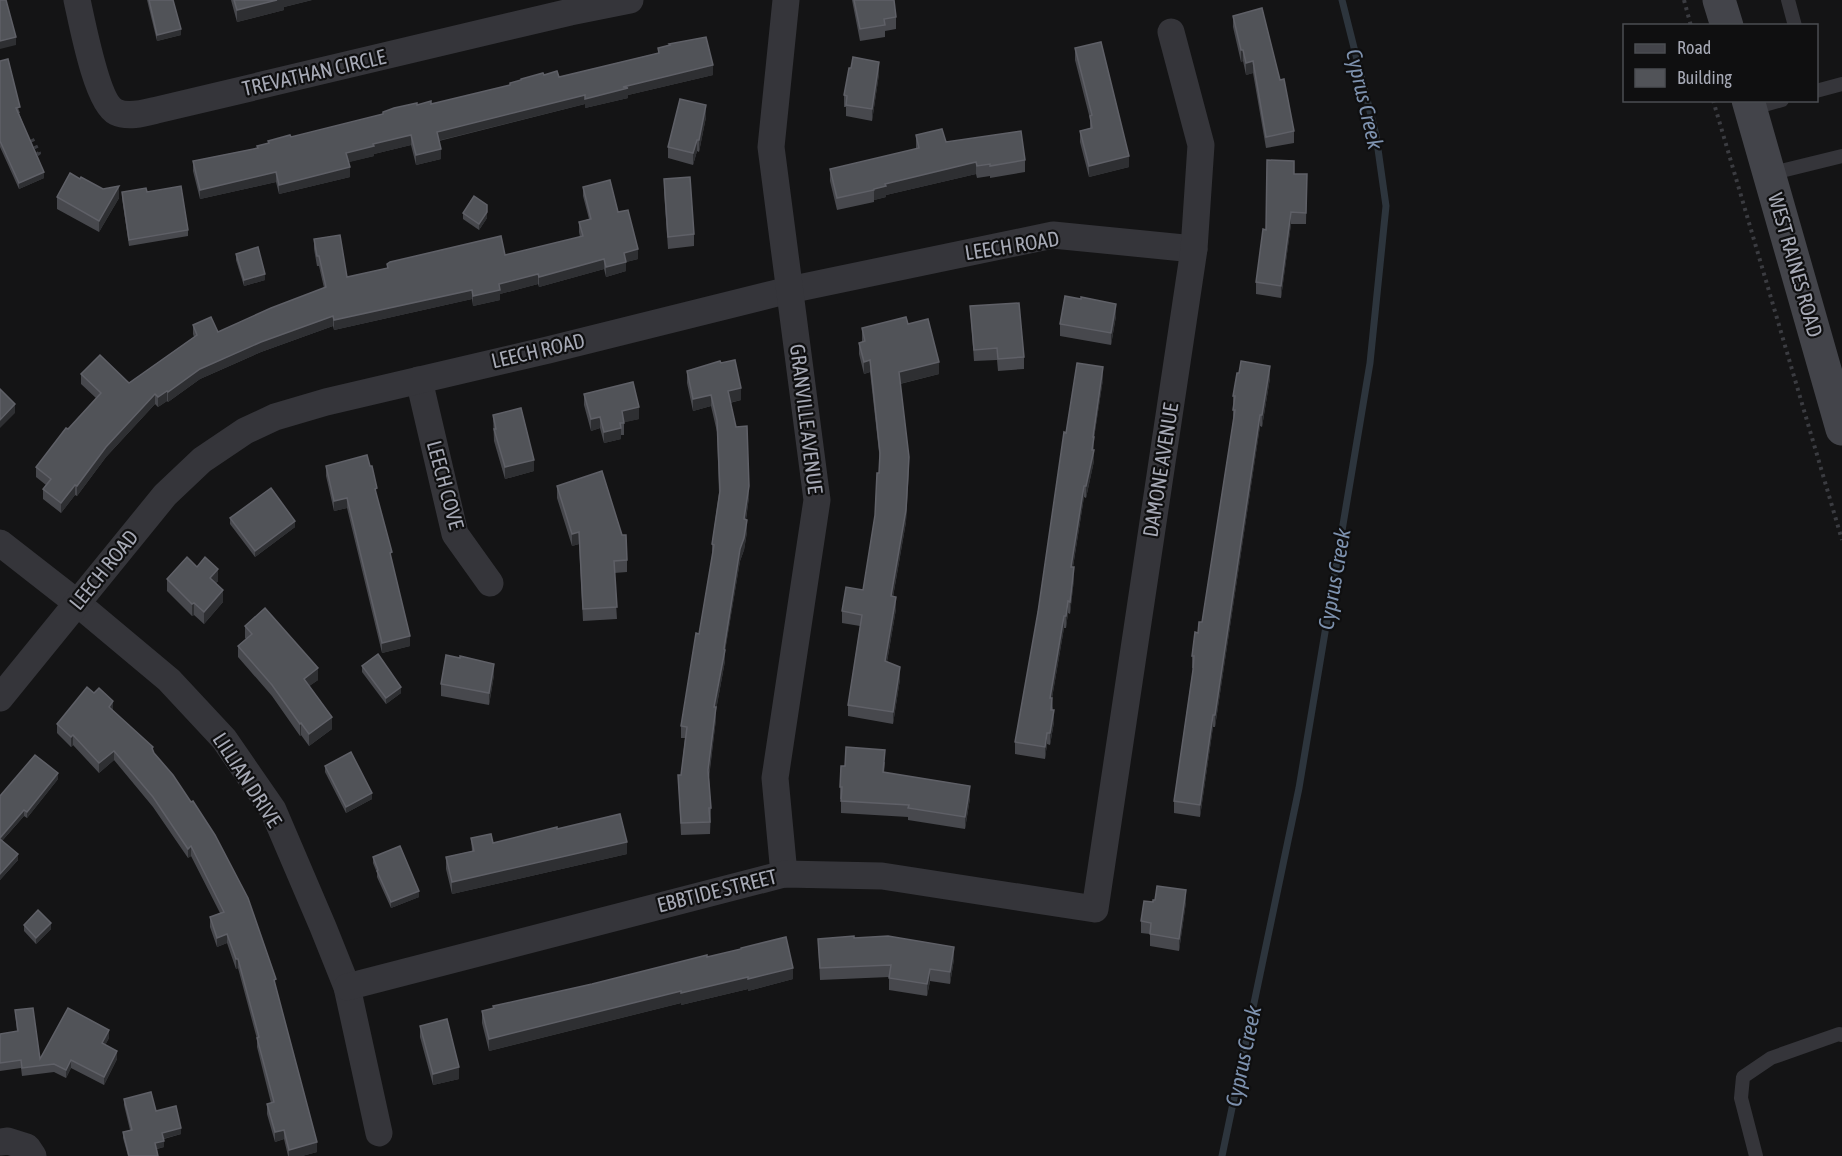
<svg xmlns="http://www.w3.org/2000/svg" width="1842" height="1156" font-family="'Asap Condensed',sans-serif">
<style>
.lines{fill:none;stroke-linecap:round;stroke-linejoin:round}
.stream{stroke:#2d353d;stroke-width:7}
.path{stroke:#3b3c41;stroke-width:4;stroke-dasharray:3 4.5;stroke-linecap:butt}
.service{stroke:#35353a;stroke-width:14}
.minor{stroke:#35353a;stroke-width:27}
.secondary{stroke:#43444a;stroke-width:33}
.wall{fill:#47484d}
.shaded-wall{fill:#2e2f32}
.building{fill:#515358;stroke:#5f6067;stroke-width:1.5}
.labels{text-anchor:middle;stroke-width:4.5;stroke-linejoin:round;paint-order:stroke}
.street-label{font-size:21px;fill:#a6a9b5;stroke:#0f0f10}
.water-label{font-size:22px;font-style:italic;fill:#7e92af;stroke:#0f0f10}
</style>
<rect width="100%" height="100%" fill="#141415"/>
<g class="lines">
<path class="stream" d="M1222 1156 1299 788 1370 363 1386 206 1376 135 1342 0"/>
<g class="path">
<path d="M1684 0 1691 26"/>
<path d="M1713 100 1842 540"/>
<path d="M32 139 39 153 36 155"/>
</g>
<g class="service">
<path d="M1788 0 1795 26"/>
<path d="M1816 91 1842 84"/>
<path d="M1750 109 1782 100"/>
<path d="M1769 174 1842 156"/>
<path d="M1756 1156 1741 1098 1743 1077 1771 1058 1839 1034 1842 1035"/>
</g>
<g class="minor">
<path d="M77 0C82 22 97 103 116 112 128 118 145 113 157 110L570 12 630 0"/>
<path d="M419 380 455 534 490 583"/>
<path d="M0 543 77 603 169 680 224 739 273 810 323 927 347 987 379 1133"/>
<path d="M0 698 165 495 202 460 245 431 275 417 326 402 548 350 789 290 1053 235 1194 249"/>
<path d="M784 874 775 778 817 500 771 147 786 0"/>
<path d="M347 987 784 874 882 876 1095 909 1194 249 1201 145 1171 32"/>
<path d="M0 1142 8 1141 27 1147 33 1156"/>
</g>
<g class="secondary">
<path d="M1719 0 1727 26"/>
<path d="M1748 100 1842 429"/>
</g>
</g>
<g class="wall">
<path d="M147 0H173L181 35 157 41Z"/>
<path d="M231 0H312L284 7V10L237 22Z"/>
<path d="M852 0H894L896 17V29L885 31V37L860 41Z"/>
<path d="M1233 16 1294 131V143L1266 148 1253 73 1246 75 1243 61 1241 62 1233 27Z"/>
<path d="M658 48 713 75 628 95V98L585 108V104L439 141 441 159 416 165 411 145 374 154V156L348 162 350 177 279 194 276 182 200 199 193 171V161L257 148 268 143V141L291 137 383 114 417 105 431 104 510 85 544 75 559 77 658 53Z"/>
<path d="M1075 48 1129 167 1089 177 1080 142V131L1090 128V119L1075 60Z"/>
<path d="M0 61 20 113H19L44 178 19 189 0 147Z"/>
<path d="M879 74 872 121 846 116V107H844V95Z"/>
<path d="M706 117 699 152 697 151 693 165 668 158V147Z"/>
<path d="M916 135 1025 160V172L990 178V176L977 178 976 174 886 195V197L874 200V202L837 210 830 181V169L916 149Z"/>
<path d="M1294 174H1307L1306 224H1291L1281 298 1256 294V282L1266 230Z"/>
<path d="M80 179 119 198 99 232 57 209V197Z"/>
<path d="M664 179 694 234V246L668 249 664 191Z"/>
<path d="M583 187 618 212 638 259 626 262V271L606 277 604 269 539 287 538 284 500 294V300L473 306 472 299 334 330 333 326 261 352 200 379 168 402 167 401 158 407 155 404 106 457 77 496 75 495 61 513 43 499V489L46 485 36 477V467L96 398 81 384V374L129 383 194 337 193 334V325L218 332 324 288 319 266H317L314 249V239L347 277 387 268V264L505 255 580 237 579 232V222L589 219 583 196Z"/>
<path d="M122 192H147L188 230V236L129 246 122 198Z"/>
<path d="M463 213 487 218 479 230 463 219Z"/>
<path d="M236 254 265 280 244 286 236 260Z"/>
<path d="M970 306 1024 357V369L998 371 997 360 974 361Z"/>
<path d="M1116 316 1111 345 1060 336V324Z"/>
<path d="M908 324 939 374 900 384 909 469 906 522 893 597 896 609 887 662 900 679 893 724 848 716V705L860 626 842 623V611L863 590 875 515 879 473 880 461 870 372 864 374 859 354V343L862 342V328Z"/>
<path d="M721 363 741 400 730 403 749 497 746 520 747 532 744 550 740 561 725 651V661L716 710V719L709 778 711 808 710 834 681 835 678 775H681L685 738H681V726L699 634 712 556V544L719 493 717 432 711 406 693 411 687 383V371Z"/>
<path d="M1270 378 1262 427 1260 426 1215 727H1213L1200 817 1174 813V801L1193 668H1192V656L1202 622 1233 422V396Z"/>
<path d="M1103 379 1094 438V461L1086 498 1084 497 1073 567 1074 579 1070 614 1068 613 1066 628H1064L1052 698 1054 722 1050 745 1047 744 1045 759 1015 754V742L1038 612Z"/>
<path d="M584 394 639 419 624 422V435H621V439L604 443 600 428 591 431 584 405Z"/>
<path d="M493 415 534 471 505 479 494 441Z"/>
<path d="M326 466 377 497 392 562 410 646 382 653 347 508 334 511 326 476Z"/>
<path d="M557 486 627 560V572L614 573 617 619 583 621 579 544 572 546 557 498Z"/>
<path d="M230 518 295 527 255 557 230 524Z"/>
<path d="M197 567 218 581 216 583 223 602 204 624 194 615 192 616 167 591V579Z"/>
<path d="M245 626 318 680 309 686 332 729 309 746 301 735 300 736 272 696 238 657V646L246 639 245 638Z"/>
<path d="M362 666 401 693 386 704 362 672Z"/>
<path d="M494 675 489 705 441 696V684Z"/>
<path d="M94 693 113 711 153 751 276 987 317 1152 302 1156H288L284 1139 275 1142 267 1114V1104L271 1103 257 1047V1039L238 968 236 969 227 943 217 947 210 927V917L220 913 191 856 188 858 153 807 114 760 99 773 73 745 71 747 57 733V724Z"/>
<path d="M885 762 884 773 970 798 965 829 908 820V817L841 813V799H840V787L845 766Z"/>
<path d="M325 766 372 799 346 813 325 772Z"/>
<path d="M58 779 27 818 24 816 2 841 18 860 0 880V796Z"/>
<path d="M557 829 627 854 452 894 446 869V857L472 851 471 838 493 843Z"/>
<path d="M373 857 419 897 391 908 377 877V873L373 863Z"/>
<path d="M1153 902H1186L1179 951 1150 946V934L1141 933V921Z"/>
<path d="M24 925 51 929 36 944 24 931Z"/>
<path d="M854 938 954 959 950 984 930 981 927 996 889 990V977L820 980 818 939Z"/>
<path d="M707 957 793 979 748 991V989L681 1005V1003L489 1051 482 1023V1011Z"/>
<path d="M15 1010 40 1059 109 1038 105 1045 117 1059 104 1085 71 1068 66 1078 54 1072 22 1076 21 1068 0 1071V1034L17 1032Z"/>
<path d="M420 1026 459 1079 433 1085 420 1037Z"/>
<path d="M124 1099 156 1111 181 1134 164 1139V1147L157 1149 158 1156H128L123 1138V1132L130 1130 124 1105Z"/>
</g>
<g class="shaded-wall">
<path d="M277 0H312L284 7V10L237 22V10Z"/>
<path d="M181 29V35L157 41V35Z"/>
<path d="M16 37V45L0 49V41Z"/>
<path d="M1241 50H1243V61L1241 62Z"/>
<path d="M1253 61V73L1246 75V63Z"/>
<path d="M879 62V74L872 121V109Z"/>
<path d="M713 65V75L628 95V98L585 108V99L623 87Z"/>
<path d="M585 95V104L437 141V132Z"/>
<path d="M706 105V117L699 152V140Z"/>
<path d="M411 135V145L374 154V156L346 163V153L373 144Z"/>
<path d="M697 140V151L693 165V153Z"/>
<path d="M441 149V159L416 165V155Z"/>
<path d="M1129 156V167L1089 177V166Z"/>
<path d="M976 162V174L886 195V197L874 200V189L885 184Z"/>
<path d="M350 167V177L279 194V185Z"/>
<path d="M44 172V178L19 189V183Z"/>
<path d="M276 172V182L200 199V190Z"/>
<path d="M119 186V198L99 232V221Z"/>
<path d="M487 212V218L479 230V224Z"/>
<path d="M1291 212V224L1281 298V286Z"/>
<path d="M638 249V259L626 262V271L606 277V267L624 253Z"/>
<path d="M604 259V269L539 287V277Z"/>
<path d="M265 274V280L244 286V280Z"/>
<path d="M538 274V284L500 294V300L473 306V296L499 284Z"/>
<path d="M472 290V299L334 330V320Z"/>
<path d="M1116 304V316L1111 345V333Z"/>
<path d="M333 316V326L261 352 200 379 168 402V392L200 369 261 342Z"/>
<path d="M870 360V372L864 374V362Z"/>
<path d="M939 362V374L899 384V372Z"/>
<path d="M1270 366V378L1262 427V415Z"/>
<path d="M1103 367V379L1094 438V461L1086 498V486Z"/>
<path d="M741 388V400L728 403V391Z"/>
<path d="M167 391V401L158 407V397Z"/>
<path d="M155 394V404L106 457 77 496V486L106 447Z"/>
<path d="M711 395V406L693 411V399Z"/>
<path d="M15 404V413L0 428V420Z"/>
<path d="M639 407V419L622 423V411Z"/>
<path d="M1260 415V426L1215 727V715Z"/>
<path d="M600 417V428L591 431V419Z"/>
<path d="M621 428V439L604 443V432Z"/>
<path d="M909 457 906 522 891 608V596Z"/>
<path d="M534 460V471L505 479V467Z"/>
<path d="M75 485V495L61 513V503Z"/>
<path d="M749 486V497L744 531V519Z"/>
<path d="M1084 486V497L1071 579V567Z"/>
<path d="M347 498V508L334 511V501Z"/>
<path d="M747 520V532L744 550 740 561 725 651V661L716 710V719L708 782V770L714 707 740 549Z"/>
<path d="M295 521V527L255 557V551Z"/>
<path d="M579 532V544L572 546V534Z"/>
<path d="M1074 567V579L1070 614V602Z"/>
<path d="M218 569V581L210 590V578Z"/>
<path d="M223 590V602L204 624V612Z"/>
<path d="M896 597V609L885 673V661Z"/>
<path d="M1068 601V613L1066 628V616Z"/>
<path d="M194 603V615L192 616V604Z"/>
<path d="M1064 616V628L1050 710V698Z"/>
<path d="M410 636V646L382 653V643Z"/>
<path d="M494 664V675L489 705V693Z"/>
<path d="M900 667V679L893 724V712Z"/>
<path d="M318 668V680L304 690V679Z"/>
<path d="M401 687V693L386 704V698Z"/>
<path d="M113 701V711L109 707Z"/>
<path d="M1054 710V722L1050 745V733Z"/>
<path d="M1213 715V727L1200 817V805Z"/>
<path d="M332 717V729L309 746V734Z"/>
<path d="M301 723V735L300 736V724Z"/>
<path d="M1047 733V744L1045 759V747Z"/>
<path d="M73 735V745L71 747V737Z"/>
<path d="M114 751V760L99 773V763Z"/>
<path d="M58 773V779L27 818V812Z"/>
<path d="M970 786V798L965 829V817Z"/>
<path d="M372 793V799L346 813V807Z"/>
<path d="M24 810V816L0 843V838Z"/>
<path d="M627 842V854L452 894V882Z"/>
<path d="M191 846V856L188 858V849Z"/>
<path d="M18 854V860L0 880V874Z"/>
<path d="M1186 890V902L1179 951V939Z"/>
<path d="M419 891V897L391 908V902Z"/>
<path d="M51 923V929L36 944V938Z"/>
<path d="M227 934V943L217 947V938Z"/>
<path d="M954 947V959L950 984V972Z"/>
<path d="M236 959H238V968L236 969Z"/>
<path d="M793 968V979L748 991V979Z"/>
<path d="M930 969V981L927 996V984Z"/>
<path d="M748 977V989L681 1005V993Z"/>
<path d="M681 991V1003L489 1051V1039Z"/>
<path d="M109 1030V1038L102 1051V1043Z"/>
<path d="M117 1051V1059L104 1085V1077Z"/>
<path d="M71 1060V1068L66 1078V1070Z"/>
<path d="M459 1067V1079L433 1085V1074Z"/>
<path d="M181 1128V1134L162 1139V1133Z"/>
<path d="M284 1130V1139L275 1142V1132Z"/>
<path d="M164 1141V1147L155 1149V1143Z"/>
<path d="M317 1142V1152L302 1156H289V1150Z"/>
</g>
<g class="building">
<path d="M0 0H6L16 37 0 41Z"/>
<path d="M149 0H173L181 29 157 35Z"/>
<path d="M234 0H277L237 10Z"/>
<path d="M854 0H894L896 17 884 19 885 25 860 29Z"/>
<path d="M1262 8 1280 80 1284 79 1294 131 1266 137 1253 61 1246 63 1243 50H1241L1233 16Z"/>
<path d="M706 37 713 65 623 87 628 88 585 99V95L437 132 441 149 416 155 411 135 373 144 374 146 346 153 350 167 279 185 276 172 200 190 193 161 258 148 257 146 269 143 268 141 290 135 291 137 383 114V112L394 108 417 103V105L431 101V104L510 85V83L521 80V79L543 73 544 75 557 71 559 77 659 53 658 48 670 45 669 44Z"/>
<path d="M1101 42 1129 156 1089 166 1080 131 1092 128 1090 116 1092 115 1075 48Z"/>
<path d="M853 57 879 62 872 109 846 105 847 96 844 95 849 68H851Z"/>
<path d="M8 59 20 107 16 108 44 172 19 183 0 141V61Z"/>
<path d="M680 99 706 105 699 140H697L693 153 668 147Z"/>
<path d="M942 129 946 142 1021 131 1025 160 990 166V164L977 166 976 162 885 184 886 186 874 189V190L837 198 830 169 919 148 916 135Z"/>
<path d="M1267 160 1294 161V174H1307L1306 213 1291 212 1281 286 1256 282 1263 229 1266 230Z"/>
<path d="M70 173 80 179 81 177 103 189 119 186 99 221 57 197Z"/>
<path d="M690 177 694 234 668 237 664 179Z"/>
<path d="M610 180 618 212 628 210 638 249 624 253 626 262 606 267 604 259 539 277 538 274 499 284 500 290 473 296 472 290 334 320 333 316 261 342 200 369 168 392 167 391 158 397 155 394 106 447 77 486 75 485 61 503 43 489 51 479 36 467 66 428 68 429 101 393 81 374 100 355 129 383 197 335 193 325 211 317 218 332 271 308 326 287 319 256H317L314 239 340 235 347 277 388 268 387 264 390 262 501 236 505 255 583 236 579 222 591 219 583 187Z"/>
<path d="M181 186 188 230 129 240 122 192 146 188 147 192Z"/>
<path d="M474 196 487 205V212L479 224 463 213Z"/>
<path d="M258 247 265 274 244 280 236 254Z"/>
<path d="M1065 296 1081 299V297L1116 304 1111 333 1060 324Z"/>
<path d="M1019 303 1024 357 998 359 997 348 974 350 970 306Z"/>
<path d="M906 317 908 324 928 319 939 362 899 372 909 457 906 510 891 596 896 597 885 661 900 667 893 712 848 705 862 615 842 611 846 587 863 590 875 515 877 473H879L880 453 870 360 864 362 859 343 865 341 862 328Z"/>
<path d="M735 360 741 388 728 391 736 427 747 426 749 486 744 519 747 520 744 538 740 549 724 649 725 650 714 707H716L708 770 711 808H709L710 822 681 823 678 775H681L687 727 681 726 696 633 699 634 714 545 712 544 720 491 717 420 711 395 693 399 687 371 720 361 721 363Z"/>
<path d="M1241 361 1270 366 1262 415H1260L1215 715H1213L1200 805 1174 801 1193 670 1194 656H1192L1195 632 1198 633 1199 622H1202L1235 410H1233L1235 396H1233L1237 373H1239Z"/>
<path d="M1077 363 1103 367 1093 437H1094L1092 450H1094L1086 486H1084L1071 567H1074L1070 602 1068 601 1066 616H1064L1050 698H1052L1051 710H1054L1050 733H1047L1045 747 1015 742 1038 612 1064 432 1066 433Z"/>
<path d="M633 382 639 407 622 411 624 423H620L621 428 604 432 600 417 591 419 584 394Z"/>
<path d="M0 389 15 404 0 420Z"/>
<path d="M521 408 534 460 505 467 494 429H496L493 415Z"/>
<path d="M367 455 370 466H372L377 488 375 489 392 552 390 553 410 636 382 643 347 498 334 501 326 466Z"/>
<path d="M602 471 622 535H626L627 560 614 561 617 607 583 609 579 532 572 534 557 486Z"/>
<path d="M271 488 295 521 255 551 230 518Z"/>
<path d="M187 557 197 567 205 557 218 569 210 578 223 590 204 612 194 603 192 604 167 579Z"/>
<path d="M265 608 318 668 304 679 332 717 309 734 301 723 300 724 272 685 238 646 252 634 245 626Z"/>
<path d="M378 654 401 687 386 698 362 666Z"/>
<path d="M446 655 460 658V656L494 664 489 693 441 684Z"/>
<path d="M87 687 94 693 99 688 113 701 109 707 153 747 152 748 154 753 173 775 191 802 193 801 215 835 248 898 276 979 274 980 317 1142 289 1150 284 1130 275 1132 267 1104 274 1102 257 1038 259 1037 238 959H236L227 934 217 938 210 917 224 912 191 846 188 849 153 797 114 751 99 763 73 735 71 737 57 724Z"/>
<path d="M846 747 885 750 883 772 970 786 965 817 908 808 909 805 841 801 842 787H840L841 766H845Z"/>
<path d="M351 752 372 793 346 807 325 766Z"/>
<path d="M35 755 58 773 27 812 24 810 0 838V796Z"/>
<path d="M620 814 627 842 452 882 446 857 474 851 471 838 491 834 493 843 557 827V829Z"/>
<path d="M0 839 18 854 0 874Z"/>
<path d="M400 846 419 891 391 902 377 871 378 870 373 857Z"/>
<path d="M1157 886 1186 890 1179 939 1150 934 1151 923 1141 921 1144 901 1153 902V900H1155Z"/>
<path d="M38 910 51 923 36 938 24 925Z"/>
<path d="M854 936V938L888 936 954 947 950 972 930 969 927 984 889 978 891 965 820 968 818 939Z"/>
<path d="M786 937 793 968 748 979V977L681 993V991L489 1039 482 1011 494 1008 493 1006 592 984 707 955V957L741 949V948Z"/>
<path d="M33 1008 40 1059 68 1008 109 1030 102 1043 117 1051 104 1077 71 1060 66 1070 54 1064 22 1068 21 1060 0 1063V1034L18 1031 15 1010Z"/>
<path d="M447 1019 459 1067 433 1074 420 1026Z"/>
<path d="M151 1092 156 1111 176 1106 181 1128 162 1133 164 1141 155 1143 158 1156H129L123 1132 132 1130 124 1099Z"/>
</g>
<g class="labels">
<g class="street-label">
<text transform="translate(314 73) rotate(-13)" y="7">TREVATHAN CIRCLE</text>
<text transform="translate(1012 246) rotate(-9)" y="7">LEECH ROAD</text>
<text transform="translate(1795 265) rotate(74)" y="7">WEST RAINES ROAD</text>
<text transform="translate(538 351) rotate(-13)" y="7">LEECH ROAD</text>
<text transform="translate(806 419) rotate(83)" y="7">GRANVILLE AVENUE</text>
<text transform="translate(1161 470) rotate(-81)" y="7">DAMONE AVENUE</text>
<text transform="translate(445 485) rotate(75)" y="7">LEECH COVE</text>
<text transform="translate(104 570) rotate(-51)" y="7">LEECH ROAD</text>
<text transform="translate(247 780) rotate(57)" y="7">LILLIAN DRIVE</text>
<text transform="translate(717 891) rotate(-14)" y="7">EBBTIDE STREET</text>
</g>
<g class="water-label">
<text transform="translate(1365 99) rotate(77)" y="8">Cyprus Creek</text>
<text transform="translate(1334 579) rotate(-80)" y="8">Cyprus Creek</text>
<text transform="translate(1243 1056) rotate(-78)" y="8">Cyprus Creek</text>
</g>
</g>
<rect x="1623" y="24" width="195" height="78" fill="#0f0f10" stroke="#4b4d52" stroke-width="1.5"/>
<rect x="1635" y="44" width="30" height="9" fill="#43444a" stroke="#4b4d52" stroke-width="1.5"/>
<text x="1677" y="54" font-size="18" fill="#a6a9b5">Road</text>
<rect x="1635" y="69" width="30" height="18" fill="#515358" stroke="#4b4d52" stroke-width="1.5"/>
<text x="1677" y="84" font-size="18" fill="#a6a9b5">Building</text>
</svg>
